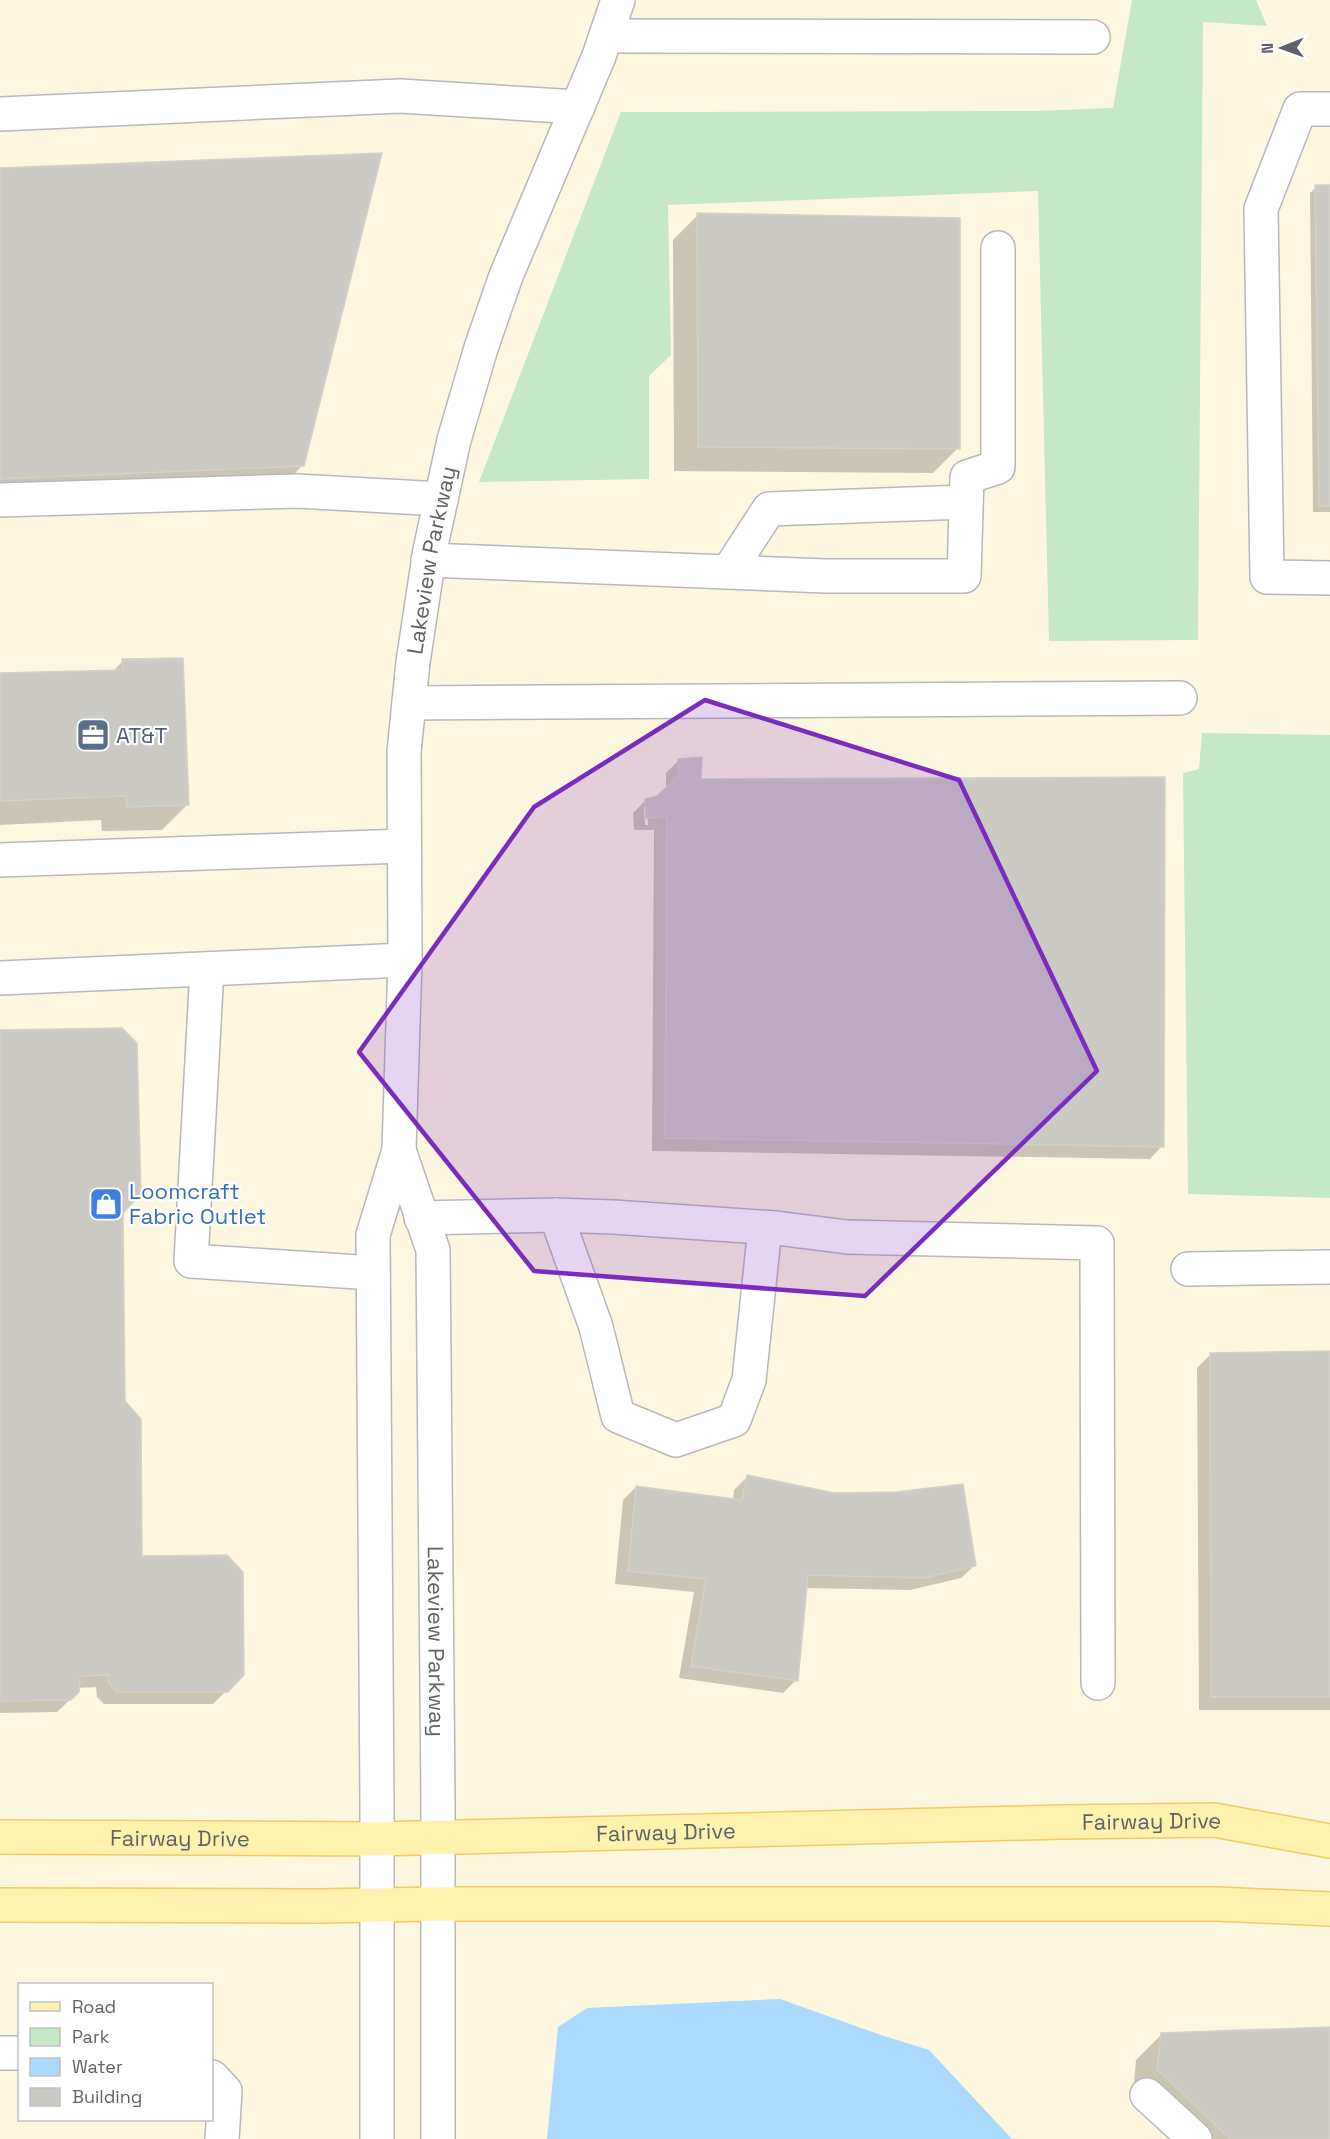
<svg xmlns="http://www.w3.org/2000/svg" width="1330" height="2139" font-family="'Space Grotesk',sans-serif">
<style>
.commercial{fill:#fef7e0;fill-rule:evenodd}
.green{fill:#c5e8c5}
.water{fill:#aadaff}
.shadow{fill:#0003;fill-rule:evenodd}
.building{fill:#cccac5;stroke:#d6d1c6;stroke-width:1.5}
.lines{fill:none;stroke-linecap:round;stroke-linejoin:round}
.minor-casing{stroke:#b5b8bc;stroke-width:36}
.major-casing{stroke:#f2c960;stroke-width:36}
.minor{stroke:#fff;stroke-width:33}
.major{stroke:#fff2af;stroke-width:33}
.marked{fill:#7b2cbf;fill-opacity:0.2;stroke:#7b2cbf;stroke-width:4.5;stroke-linejoin:round}
.labels{text-anchor:middle;stroke-width:4.5;stroke-linejoin:round;paint-order:stroke}
.street-label{font-size:22px;fill:#5f6368;stroke:#fff}
.service-label{font-size:22px;fill:#4e5e75;stroke:#fff;text-anchor:start}
.shop-label{font-size:22px;fill:#366cbe;stroke:#fff;text-anchor:start}
</style>
<rect width="100%" height="100%" fill="#f1efe8"/>
<path class="commercial" d="M0 0H1330V2139H0ZM20 1984H212V2120H20Z"/>
<g class="green">
<path d="M1132 0H1256L1267 26 1203 22 1198 640 1049 641 1038 191 668 205 671 355 649 376V479L479 482 621 112 1035 111 1113 108Z"/>
<path d="M1202 733 1330 735V1198L1188 1194 1183 773 1199 769Z"/>
</g>
<path class="water" d="M780 1999 878 2034 929 2050 1012 2139H547L558 2027 587 2008Z"/>
<g class="shadow">
<path d="M0 170 303 465 290 478 0 491Z"/>
<path d="M1316 187H1330V512H1313L1310 193Z"/>
<path d="M698 215 958 448 933 473 674 471 673 240Z"/>
<path d="M123 661 187 805 162 830 102 831 101 820 0 825V675L112 672Z"/>
<path d="M679 760 699 780 1162 1146 1150 1159 652 1151 654 830H634L633 813 646 800 657 797 666 789V773ZM647 804 648 825H645L644 807Z"/>
<path d="M0 1031 122 1212 123 1402 141 1558 243 1674 213 1704H104L97 1697 96 1687 78 1688V1692L57 1712 0 1713Z"/>
<path d="M1330 1353V1710H1199L1197 1368 1210 1355Z"/>
<path d="M747 1477 974 1566 961 1578 910 1590 805 1588 796 1680 783 1693 679 1678 694 1592 615 1584 623 1500 636 1487 733 1500 734 1490Z"/>
<path d="M1330 2028V2139H1179L1133 2094 1136 2060 1161 2035Z"/>
</g>
<g class="building">
<path d="M382 153 304 466 0 479V168Z"/>
<path d="M1315 185H1330V506H1319Z"/>
<path d="M697 213 960 218V449L698 447Z"/>
<path d="M183 658 189 805 127 807 126 796 0 801V673L123 670 122 659Z"/>
<path d="M702 757 701 779 1165 777 1164 1147 665 1138 667 817 646 818 645 799 657 796 679 776 678 759Z"/>
<path d="M122 1028 137 1043 141 1194 123 1213 125 1401 141 1419 142 1556 227 1555 243 1572 244 1675 228 1692H117L109 1683 108 1675 80 1676 79 1692 71 1700 0 1701V1030Z"/>
<path d="M1330 1351V1697H1211L1210 1353Z"/>
<path d="M747 1475 834 1493 896 1492 963 1484 976 1566 924 1578 808 1575 798 1681 691 1666 706 1579 628 1571 636 1486 742 1500Z"/>
<path d="M1330 2027V2139H1230L1157 2069 1161 2033Z"/>
</g>
<g class="lines">
<defs>
<g id="minor">
<path d="M606 36 1093 37"/>
<path d="M1330 109H1300L1261 209 1267 577 1330 578"/>
<path d="M0 114 400 96 578 107"/>
<path d="M0 500 297 491 441 499"/>
<path d="M428 560 826 576H964L967 477 998 467V248"/>
<path d="M728 572 769 509 966 502"/>
<path d="M409 703 1180 698"/>
<path d="M0 860 404 846"/>
<path d="M207 969 191 1261 373 1273"/>
<path d="M0 978 405 960"/>
<path id="s1" d="M399 1150 405 960 404 752 413 662 430 550 454 440 481 348 506 276 599 56 618 0"/>
<path d="M556 1215 596 1327 618 1416 676 1440 734 1420 749 1380 765 1228"/>
<path d="M421 1218 556 1215 613 1217 776 1228 847 1237 1097 1243 1098 1683"/>
<path d="M1188 1269 1330 1267"/>
<path d="M0 2053H20"/>
<path d="M212 2077 225 2091 222 2139"/>
<path d="M1147 2095 1195 2139"/>
<path id="s2" d="M377 2139V1803L373 1235 399 1150 433 1250 438 1800V2139"/>
</g>
<g id="major">
<path id="s3" d="M0 1837 376 1839 1062 1822 1214 1820 1330 1841"/>
<path d="M0 1905 317 1906 438 1904H1217L1330 1909"/>
</g>
</defs>
<use href="#minor" class="minor-casing"/>
<use href="#major" class="major-casing"/>
<use href="#minor" class="minor"/>
<use href="#major" class="major"/>
</g>
<path class="marked" d="M705 700 959 780 1097 1071 865 1296 534 1271 359 1052 534 807Z"/>
<defs>
<symbol id="office-square" viewBox="-11 -11 22 22"><rect x="-9" y="-9" width="18" height="18" rx="4" fill="#5c6f8a" stroke="#fff"/><path d="M-6-3h4V-5.5h4V-3h4V5H-6ZM-1-4.5V-3h2v-1.5ZM-6 0V1H6V0Z" fill="#fff"/></symbol>
<symbol id="shop-square" viewBox="-11 -11 22 22"><rect x="-9" y="-9" width="18" height="18" rx="4" fill="#3f7fe0" stroke="#fff"/><path d="M-5-2.5h2.3a2.7 3.5 0 0 1 5.4 0H5L5.5 6h-11ZM-1.5-2.5h3a1.5 2.3 0 0 0-3 0Z" fill="#fff"/></symbol>
</defs>
<g fill-rule="evenodd">
<use href="#office-square" x="74" y="716" width="38" height="38"/>
<use href="#shop-square" x="87" y="1185" width="38" height="38"/>
</g>
<g class="labels">
<g class="street-label">
<text dy="8" stroke="none"><textPath href="#s1" startOffset="592">Lakeview Parkway</textPath></text>
<text dy="8" stroke="none"><textPath href="#s2" startOffset="1490">Lakeview Parkway</textPath></text>
<text dy="8" stroke="none"><textPath href="#s3" startOffset="1152">Fairway Drive</textPath></text>
<text dy="8" stroke="none"><textPath href="#s3" startOffset="666">Fairway Drive</textPath></text>
<text dy="8" stroke="none"><textPath href="#s3" startOffset="180">Fairway Drive</textPath></text>
</g>
<g class="service-label">
<text x="116" y="743">AT&amp;T</text>
</g>
<g class="shop-label">
<text x="129" y="1199">Loomcraft<tspan x="129" dy="25">Fabric Outlet</tspan></text>
</g>
</g>
<rect x="18" y="1983" width="195" height="138" fill="#ffffff" stroke="#bfc1c3" stroke-width="1.5"/>
<rect x="30" y="2002" width="30" height="9" fill="#fff2af" stroke="#bfc1c3" stroke-width="1.5"/>
<text x="72" y="2013" font-size="18" fill="#5f6368">Road</text>
<rect x="30" y="2028" width="30" height="18" fill="#c5e8c5" stroke="#bfc1c3" stroke-width="1.5"/>
<text x="72" y="2043" font-size="18" fill="#5f6368">Park</text>
<rect x="30" y="2058" width="30" height="18" fill="#aadaff" stroke="#bfc1c3" stroke-width="1.5"/>
<text x="72" y="2073" font-size="18" fill="#5f6368">Water</text>
<rect x="30" y="2088" width="30" height="18" fill="#cccac5" stroke="#bfc1c3" stroke-width="1.5"/>
<text x="72" y="2103" font-size="18" fill="#5f6368">Building</text>
<g transform="translate(1282 48) rotate(269)" stroke="#ffffff" stroke-width="4.5" paint-order="stroke">
<path d="M0-4.5L10 22L0 15L-10 22Z" fill="#5f6368"/>
<text y="-9" font-size="16" font-weight="bold" text-anchor="middle" fill="#5f6368">N</text>
</g>
</svg>
